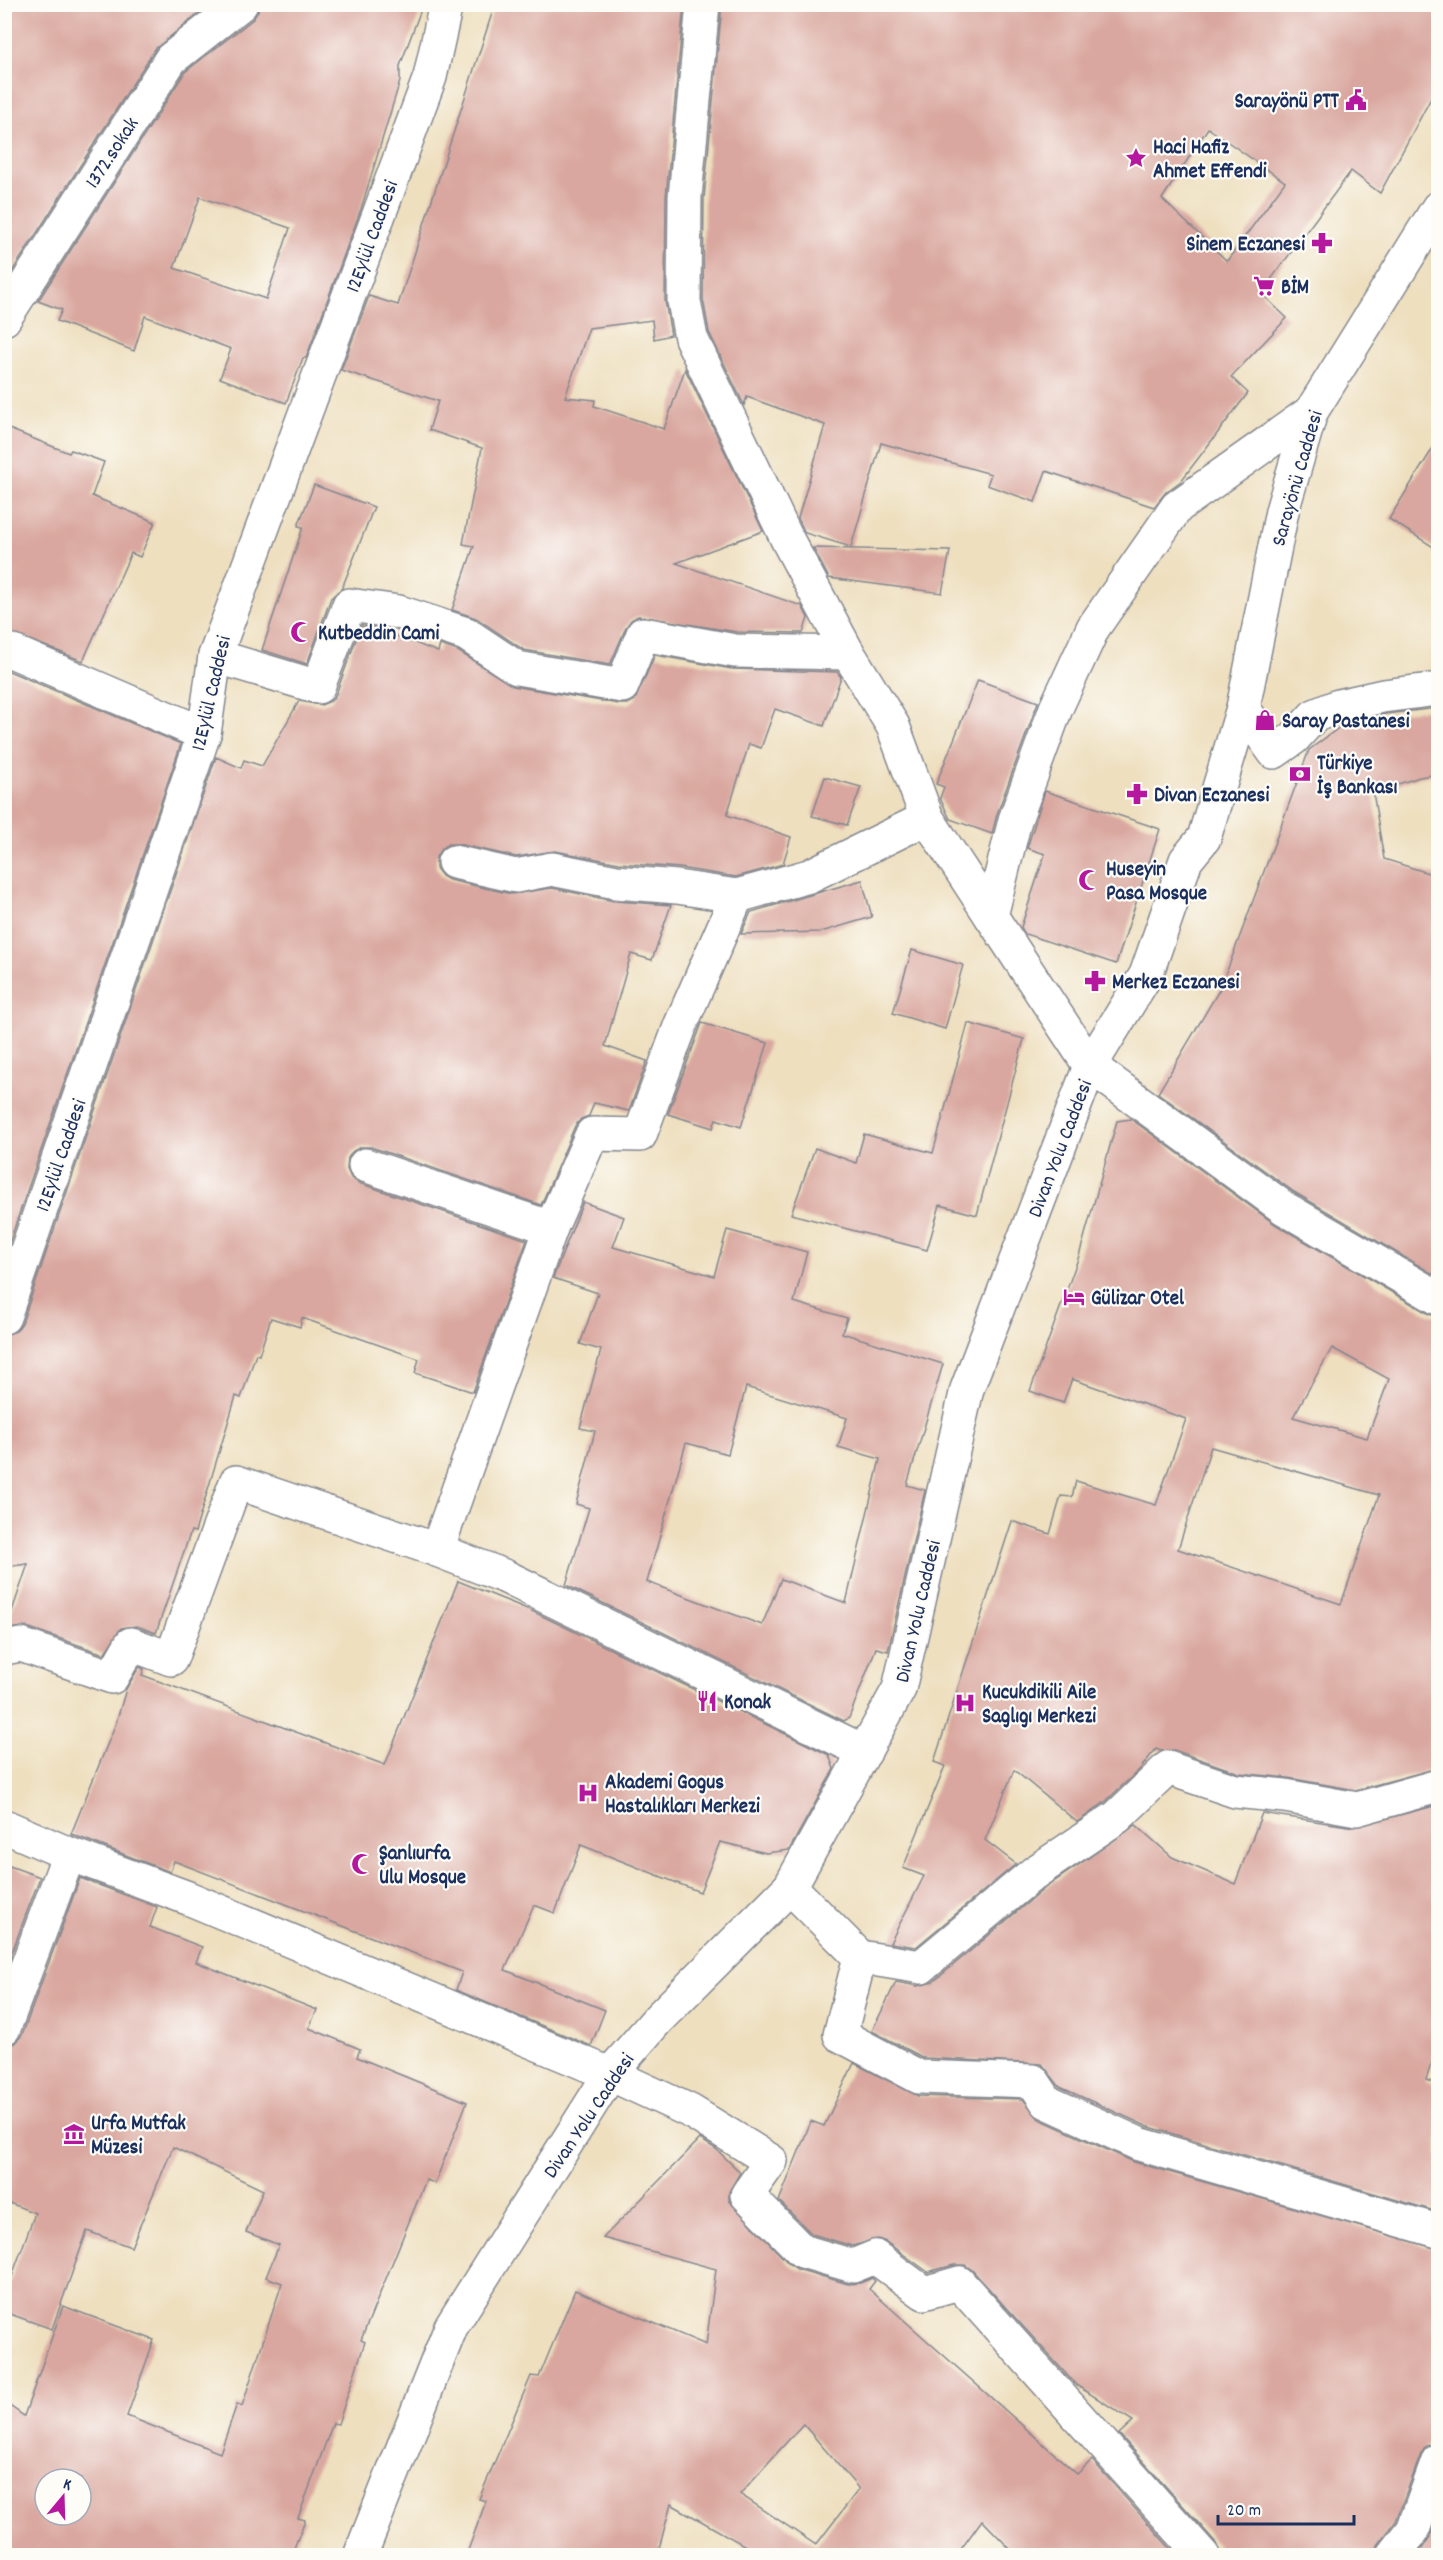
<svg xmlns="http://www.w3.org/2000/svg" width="1443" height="2560" font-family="Dekko,sans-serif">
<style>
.building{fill:#d9a79f;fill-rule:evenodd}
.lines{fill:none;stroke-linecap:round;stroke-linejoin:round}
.pedestrian-casing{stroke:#84878e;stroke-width:36}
.minor-casing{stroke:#84878e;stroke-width:36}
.secondary-casing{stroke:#84878e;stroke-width:36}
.pedestrian{stroke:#fff;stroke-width:33}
.minor{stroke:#fff;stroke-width:33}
.secondary{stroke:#fff;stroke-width:33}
.labels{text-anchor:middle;stroke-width:4.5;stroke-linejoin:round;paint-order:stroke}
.poi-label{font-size:21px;font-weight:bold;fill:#1b2f5e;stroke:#fdfcf7;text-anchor:start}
.street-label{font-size:21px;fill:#1b2f5e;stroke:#fdfcf7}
</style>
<rect width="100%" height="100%" fill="#fdfcf7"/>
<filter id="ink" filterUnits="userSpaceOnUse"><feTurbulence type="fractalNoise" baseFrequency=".0167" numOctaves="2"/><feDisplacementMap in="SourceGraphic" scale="12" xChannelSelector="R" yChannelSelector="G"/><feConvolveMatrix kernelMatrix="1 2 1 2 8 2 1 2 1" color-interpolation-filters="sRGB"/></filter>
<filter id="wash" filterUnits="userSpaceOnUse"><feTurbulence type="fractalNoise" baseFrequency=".008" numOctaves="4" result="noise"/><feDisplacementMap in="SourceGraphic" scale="24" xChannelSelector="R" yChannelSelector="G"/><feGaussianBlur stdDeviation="1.35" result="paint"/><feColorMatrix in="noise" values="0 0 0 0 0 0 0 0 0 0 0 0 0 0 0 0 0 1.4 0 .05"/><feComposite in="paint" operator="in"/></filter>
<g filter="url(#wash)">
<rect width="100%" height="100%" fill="#eedfbf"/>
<g id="blocks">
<g class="building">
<path d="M4 4H210L155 49 4 284Z"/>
<path d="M259 4H423L400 66V81L361 209 306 358H303L286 403 220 378 231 349 145 316 134 351 57 321 62 310 38 301 185 72 253 19 258 11ZM200 197 290 228 266 299 174 268Z"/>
<path d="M495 4H684L666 197 665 301 671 335 654 339 652 320 589 328 565 397 595 400 594 406 664 429 685 369 763 531 676 563 802 606 808 618 803 633 737 632 638 616 631 620 626 627 610 665 524 650 476 618 452 610 474 546 463 544 482 448 429 430 438 401 341 370 369 296 398 305Z"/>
<path d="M722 4H1420L1438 17V85L1380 193 1351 171 1261 293 1287 318 1231 377 1248 393 1181 481 1166 492 1154 507 1046 471 1035 502 987 485 991 474 881 443 851 547 805 533 798 518 825 425 747 397 744 405 709 332 703 299 704 198ZM1208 128 1285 182 1227 261 1162 199Z"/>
<path d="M4 427 69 453 71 450 104 462 92 496 155 522 140 557 131 553 83 661 4 630Z"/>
<path d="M1438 440V550L1389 519Z"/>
<path d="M314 485 374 507 342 588 331 598 307 664 262 650 303 527 298 526Z"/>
<path d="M813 548 950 551 942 593 829 578Z"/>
<path d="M361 626 373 627 438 652 440 645 458 651 513 686 619 704H628L635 700 655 655 732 669 837 672 841 677 824 726 775 709 761 748 749 744 727 815 791 837 783 864 736 877 680 868 619 863 555 851 516 857 458 844H448L441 849 436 857V868L442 876 449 880 512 894 552 888 614 901 671 905 652 960 631 954 605 1046 647 1061 629 1111 594 1103 589 1116 581 1119 575 1126 541 1205 371 1147H361L353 1151 348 1158 347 1169 351 1178 359 1183 527 1240 473 1392 415 1373 419 1359 302 1318 300 1327 271 1318 259 1355 256 1354 241 1398 236 1396 195 1532 191 1531 156 1633 137 1626 121 1628 104 1654 27 1627 6 1629 28 1564 4 1567V1335L16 1331 22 1323 216 757 241 768 244 760 262 766 299 701 321 705 331 701 336 694Z"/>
<path d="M4 669 181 744 4 1258Z"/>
<path d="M978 680 1038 702 997 814 992 834 950 819 940 798 944 787 936 784Z"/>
<path d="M1438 708V774L1420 777 1373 792 1384 859 1438 876V1277L1294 1192 1158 1093 1221 987 1309 750 1344 724 1386 714Z"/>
<path d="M825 777 861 787 847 825 812 816Z"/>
<path d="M1045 791 1160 829 1116 964 1025 934 1021 927 1045 854 1027 848Z"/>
<path d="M862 880 872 917 821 932 741 934 751 912Z"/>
<path d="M912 950 963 965 945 1029 893 1013Z"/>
<path d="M702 1023 768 1043 741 1127 716 1119 713 1128 668 1114Z"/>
<path d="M968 1023 1024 1039 977 1215 940 1205 927 1250 791 1214 815 1148 856 1163 864 1134 933 1153Z"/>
<path d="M1131 1119 1275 1224 1429 1314 1438 1317V1768L1356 1790 1288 1778 1239 1773 1174 1750 1161 1751 1156 1749 1140 1769 1105 1802 1077 1822 1014 1770 985 1840 1016 1864 916 1947 890 1943 924 1876 903 1868 945 1766 934 1762 1012 1521 1050 1534 1061 1496 1072 1497 1076 1481 1156 1505 1186 1419 1072 1379 1063 1403 1030 1391 1079 1256 1117 1121ZM1332 1348 1389 1379 1367 1438 1293 1417ZM1211 1447 1379 1495 1341 1604 1178 1549Z"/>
<path d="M583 1202 624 1217 613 1247 714 1276 727 1230 807 1252 794 1302 847 1318 842 1333 943 1364 907 1485 925 1490 888 1651 876 1648 849 1718 844 1721 566 1585 589 1508 576 1504 595 1431 580 1428 601 1350 580 1344 598 1293 553 1278ZM746 1387 847 1418 838 1447 880 1459 846 1603 781 1579 762 1625 647 1582 686 1443 728 1454Z"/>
<path d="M458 1581 532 1611 829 1755 834 1769 789 1850 766 1853 720 1842 700 1892 581 1845 555 1913 534 1905 505 1970 605 2010 591 2046 456 1990 462 1972 174 1861 170 1872 71 1834 116 1723 126 1689 139 1667 144 1669 142 1675 385 1765Z"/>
<path d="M1438 1805V2043L1426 2080 1438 2084V2212L1146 2126 1060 2087 1042 2064 924 2058 872 2031 896 1982 918 1986 933 1982 1045 1888 1136 1825 1172 1857 1235 1884 1262 1813 1354 1827Z"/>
<path d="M4 1864 40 1877 4 1973Z"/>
<path d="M80 1878 157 1907 150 1927 202 1947 196 1962 317 2010 309 2028 360 2049 357 2057 467 2102 435 2183 426 2180 361 2340 365 2342 338 2424 333 2423 298 2518 305 2520 291 2556H4V2402L24 2416 63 2306 154 2340 127 2416 220 2453 237 2404 242 2406 282 2283 266 2277 279 2245 246 2232 263 2190 173 2147 131 2247 87 2231 52 2329 4 2312V2298L35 2213 4 2201V2046L15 2043 22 2035ZM45 2479H81V2515H45Z"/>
<path d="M854 2063 918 2096 1023 2099 1039 2119 1134 2162 1438 2249V2443L1426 2446 1421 2454 1396 2521 1378 2545 1375 2556H1221L1217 2544 1119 2434 1133 2421 1076 2385 972 2270 965 2265H954L928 2272 886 2242 878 2239 852 2246 812 2234 779 2201 811 2121 824 2126Z"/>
<path d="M700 2139 716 2149 740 2172 729 2192V2201L789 2264 797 2269 848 2284 860 2283 872 2278 875 2281 869 2289 1077 2474 1092 2460 1177 2556H1017L982 2520 956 2556H763L671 2504 657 2556H466L486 2501 479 2499 531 2376 539 2377 575 2290 706 2345 716 2269 603 2238ZM803 2424 859 2489 816 2545 740 2494Z"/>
<path d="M1438 2515V2556H1417L1430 2537Z"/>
</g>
</g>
</g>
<g filter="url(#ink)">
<use href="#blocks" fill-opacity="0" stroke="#84878e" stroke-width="1.5"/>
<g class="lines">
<defs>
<g id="pedestrian">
<path d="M4 319 171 59 241 4"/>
<path d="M4 648 204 734"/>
<path d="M215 656 318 687 349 605 399 612 466 634 517 668 622 686 643 634 735 651 848 653"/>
<path d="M1243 708 1274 752 1294 738 1314 716 1338 706 1383 696 1438 689"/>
<path d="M454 862 516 876 552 869 616 882 677 887 737 896"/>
<path d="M365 1165 551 1228"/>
<path d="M4 1648 21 1645 112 1677 131 1644 171 1659 236 1482 437 1550"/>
<path d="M865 1752 504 1576 437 1550 551 1228 592 1134 640 1135 681 1024 737 896 809 876 927 818"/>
<path d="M790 1887 860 1957 921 1967 1034 1873 1117 1817 1168 1768 1235 1791 1285 1796 1357 1809 1438 1786"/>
<path d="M1393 2556 1413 2530 1438 2461"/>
</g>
<g id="minor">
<path d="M703 4 685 197 684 301 691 338 788 541 848 653 893 726 927 818 991 916"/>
<path d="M1311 412 1177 507 1093 628 1056 708 1015 820 991 916 1090 1066 1284 1208 1438 1298"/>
<path d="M4 1826 69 1854 188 1898 610 2074 690 2111 771 2161 747 2195 802 2251 853 2266 875 2257 924 2293 959 2283 1203 2556"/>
<path d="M860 1957 840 2035 919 2077 1033 2081 1047 2102 1139 2144 1438 2231"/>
<path d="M4 2028 69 1854"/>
</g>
<g id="secondary">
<path d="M4 1317 204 734 215 656 430 77 446 4"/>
<path d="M360 2556 451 2327 610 2074 658 2019 790 1887 899 1689 967 1389 1090 1066 1146 975 1186 860 1204 838 1243 708 1282 511 1311 412 1438 208"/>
</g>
</defs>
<use href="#pedestrian" class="pedestrian-casing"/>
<use href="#minor" class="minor-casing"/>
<use href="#secondary" class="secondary-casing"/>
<use href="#pedestrian" class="pedestrian"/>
<use href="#minor" class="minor"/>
<use href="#secondary" class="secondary"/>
</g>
</g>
<defs>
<symbol id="civic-bare" viewBox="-9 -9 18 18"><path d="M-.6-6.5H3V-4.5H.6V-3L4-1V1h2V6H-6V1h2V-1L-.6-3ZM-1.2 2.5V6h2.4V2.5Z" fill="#b5179e" stroke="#fdfcf7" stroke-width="2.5" paint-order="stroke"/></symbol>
<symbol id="sight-bare" viewBox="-9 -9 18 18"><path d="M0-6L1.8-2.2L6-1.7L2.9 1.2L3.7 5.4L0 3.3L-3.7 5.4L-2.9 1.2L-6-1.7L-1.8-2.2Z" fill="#b5179e" stroke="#fdfcf7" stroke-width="2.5" paint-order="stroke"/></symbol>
<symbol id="pharmacy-bare" viewBox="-9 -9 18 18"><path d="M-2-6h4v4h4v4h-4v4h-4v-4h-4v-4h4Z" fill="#b5179e" stroke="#fdfcf7" stroke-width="2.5" paint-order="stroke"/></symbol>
<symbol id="supermarket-bare" viewBox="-9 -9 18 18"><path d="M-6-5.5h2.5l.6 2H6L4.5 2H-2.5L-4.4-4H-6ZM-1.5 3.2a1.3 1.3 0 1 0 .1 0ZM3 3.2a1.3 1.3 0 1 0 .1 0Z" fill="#b5179e" stroke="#fdfcf7" stroke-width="2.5" paint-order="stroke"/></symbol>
<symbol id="mosque-bare" viewBox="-9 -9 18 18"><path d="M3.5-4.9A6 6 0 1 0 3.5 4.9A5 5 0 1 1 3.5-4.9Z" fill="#b5179e" stroke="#fdfcf7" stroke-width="2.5" paint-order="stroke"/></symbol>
<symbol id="shop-bare" viewBox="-9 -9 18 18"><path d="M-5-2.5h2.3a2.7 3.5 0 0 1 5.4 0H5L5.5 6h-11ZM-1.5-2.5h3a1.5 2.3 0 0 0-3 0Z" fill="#b5179e" stroke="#fdfcf7" stroke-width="2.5" paint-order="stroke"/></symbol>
<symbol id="bank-bare" viewBox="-9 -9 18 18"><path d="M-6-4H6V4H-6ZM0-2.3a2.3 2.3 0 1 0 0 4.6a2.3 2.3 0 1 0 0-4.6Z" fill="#b5179e" stroke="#fdfcf7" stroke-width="2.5" paint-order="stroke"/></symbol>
<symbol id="hotel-bare" viewBox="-9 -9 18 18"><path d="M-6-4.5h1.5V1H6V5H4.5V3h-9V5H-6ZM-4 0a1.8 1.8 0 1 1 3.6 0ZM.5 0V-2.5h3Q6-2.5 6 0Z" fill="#b5179e" stroke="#fdfcf7" stroke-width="2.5" paint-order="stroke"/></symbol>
<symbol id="restaurant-bare" viewBox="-9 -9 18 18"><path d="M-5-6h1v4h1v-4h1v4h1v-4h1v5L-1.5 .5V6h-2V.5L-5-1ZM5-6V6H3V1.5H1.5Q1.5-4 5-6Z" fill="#b5179e" stroke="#fdfcf7" stroke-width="2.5" paint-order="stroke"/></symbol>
<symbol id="hospital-bare" viewBox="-9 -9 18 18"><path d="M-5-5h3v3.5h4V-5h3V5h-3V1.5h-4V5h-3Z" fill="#b5179e" stroke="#fdfcf7" stroke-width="2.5" paint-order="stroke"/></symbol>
<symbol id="museum-bare" viewBox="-9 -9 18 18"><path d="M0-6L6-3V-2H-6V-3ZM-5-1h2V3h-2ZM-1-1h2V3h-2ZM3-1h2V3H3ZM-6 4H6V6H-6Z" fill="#b5179e" stroke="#fdfcf7" stroke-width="2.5" paint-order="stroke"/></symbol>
</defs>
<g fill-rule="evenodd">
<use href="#civic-bare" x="1341" y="85" width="30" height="30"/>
<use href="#sight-bare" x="1121" y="143" width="30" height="30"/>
<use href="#pharmacy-bare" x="1307" y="228" width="30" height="30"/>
<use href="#supermarket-bare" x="1249" y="271" width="30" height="30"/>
<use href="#mosque-bare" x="286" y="617" width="30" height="30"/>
<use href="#shop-bare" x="1250" y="705" width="30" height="30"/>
<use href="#bank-bare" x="1285" y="759" width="30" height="30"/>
<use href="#pharmacy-bare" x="1122" y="779" width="30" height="30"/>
<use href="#mosque-bare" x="1074" y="865" width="30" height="30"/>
<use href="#pharmacy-bare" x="1080" y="966" width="30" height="30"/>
<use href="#hotel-bare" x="1059" y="1282" width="30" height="30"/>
<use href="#restaurant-bare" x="692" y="1686" width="30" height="30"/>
<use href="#hospital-bare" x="950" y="1688" width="30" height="30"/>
<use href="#hospital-bare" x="573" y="1778" width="30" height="30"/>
<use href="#mosque-bare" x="347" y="1849" width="30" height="30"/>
<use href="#museum-bare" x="59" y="2119" width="30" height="30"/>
</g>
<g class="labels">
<g class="poi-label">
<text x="1339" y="107" text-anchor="end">Sarayönü PTT</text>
<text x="1153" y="153">Haci Hafiz<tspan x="1153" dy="24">Ahmet Effendi</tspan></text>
<text x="1305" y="250" text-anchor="end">Sinem Eczanesi</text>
<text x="1281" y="293">BİM</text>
<text x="318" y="639">Kutbeddin Cami</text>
<text x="1282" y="727">Saray Pastanesi</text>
<text x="1317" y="769">Türkiye<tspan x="1317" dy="24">İş Bankası</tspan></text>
<text x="1154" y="801">Divan Eczanesi</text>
<text x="1106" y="875">Huseyin<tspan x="1106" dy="24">Pasa Mosque</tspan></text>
<text x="1112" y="988">Merkez Eczanesi</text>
<text x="1091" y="1304">Gülizar Otel</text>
<text x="982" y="1698">Kucukdikili Aile<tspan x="982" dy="24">Saglıgı Merkezi</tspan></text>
<text x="724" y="1708">Konak</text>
<text x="605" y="1788">Akademi Gogus<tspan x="605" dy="24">Hastalıkları Merkezi</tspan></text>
<text x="379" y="1859">Şanlıurfa<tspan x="379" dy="24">Ulu Mosque</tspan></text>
<text x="91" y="2129">Urfa Mutfak<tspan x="91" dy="24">Müzesi</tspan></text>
</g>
<g class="street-label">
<text transform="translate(111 152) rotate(-57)" y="7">1372.sokak</text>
<text transform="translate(371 236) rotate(-70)" y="7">12Eylül Caddesi</text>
<text transform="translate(1296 478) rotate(-74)" y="7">Sarayönü Caddesi</text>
<text transform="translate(210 693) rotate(-77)" y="7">12Eylül Caddesi</text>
<text transform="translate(1059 1148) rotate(-69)" y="7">Divan Yolu Caddesi</text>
<text transform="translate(60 1155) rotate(-71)" y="7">12Eylül Caddesi</text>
<text transform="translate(917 1611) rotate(-77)" y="7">Divan Yolu Caddesi</text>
<text transform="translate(588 2115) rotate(-56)" y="7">Divan Yolu Caddesi</text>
</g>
</g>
<rect width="1443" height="2560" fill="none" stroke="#fdfcf7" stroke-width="24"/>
<g transform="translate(63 2497) rotate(19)"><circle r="28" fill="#fdfcf7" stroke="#a3aaba" stroke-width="1.5"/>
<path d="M0-4.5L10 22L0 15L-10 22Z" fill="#b5179e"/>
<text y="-9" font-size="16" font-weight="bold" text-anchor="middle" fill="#1b2f5e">K</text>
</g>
<path d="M1218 2515v9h136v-9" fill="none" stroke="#1b2f5e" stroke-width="3"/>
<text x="1227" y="2515" font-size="18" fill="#1b2f5e" stroke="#fdfcf7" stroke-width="4.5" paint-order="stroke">20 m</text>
</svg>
